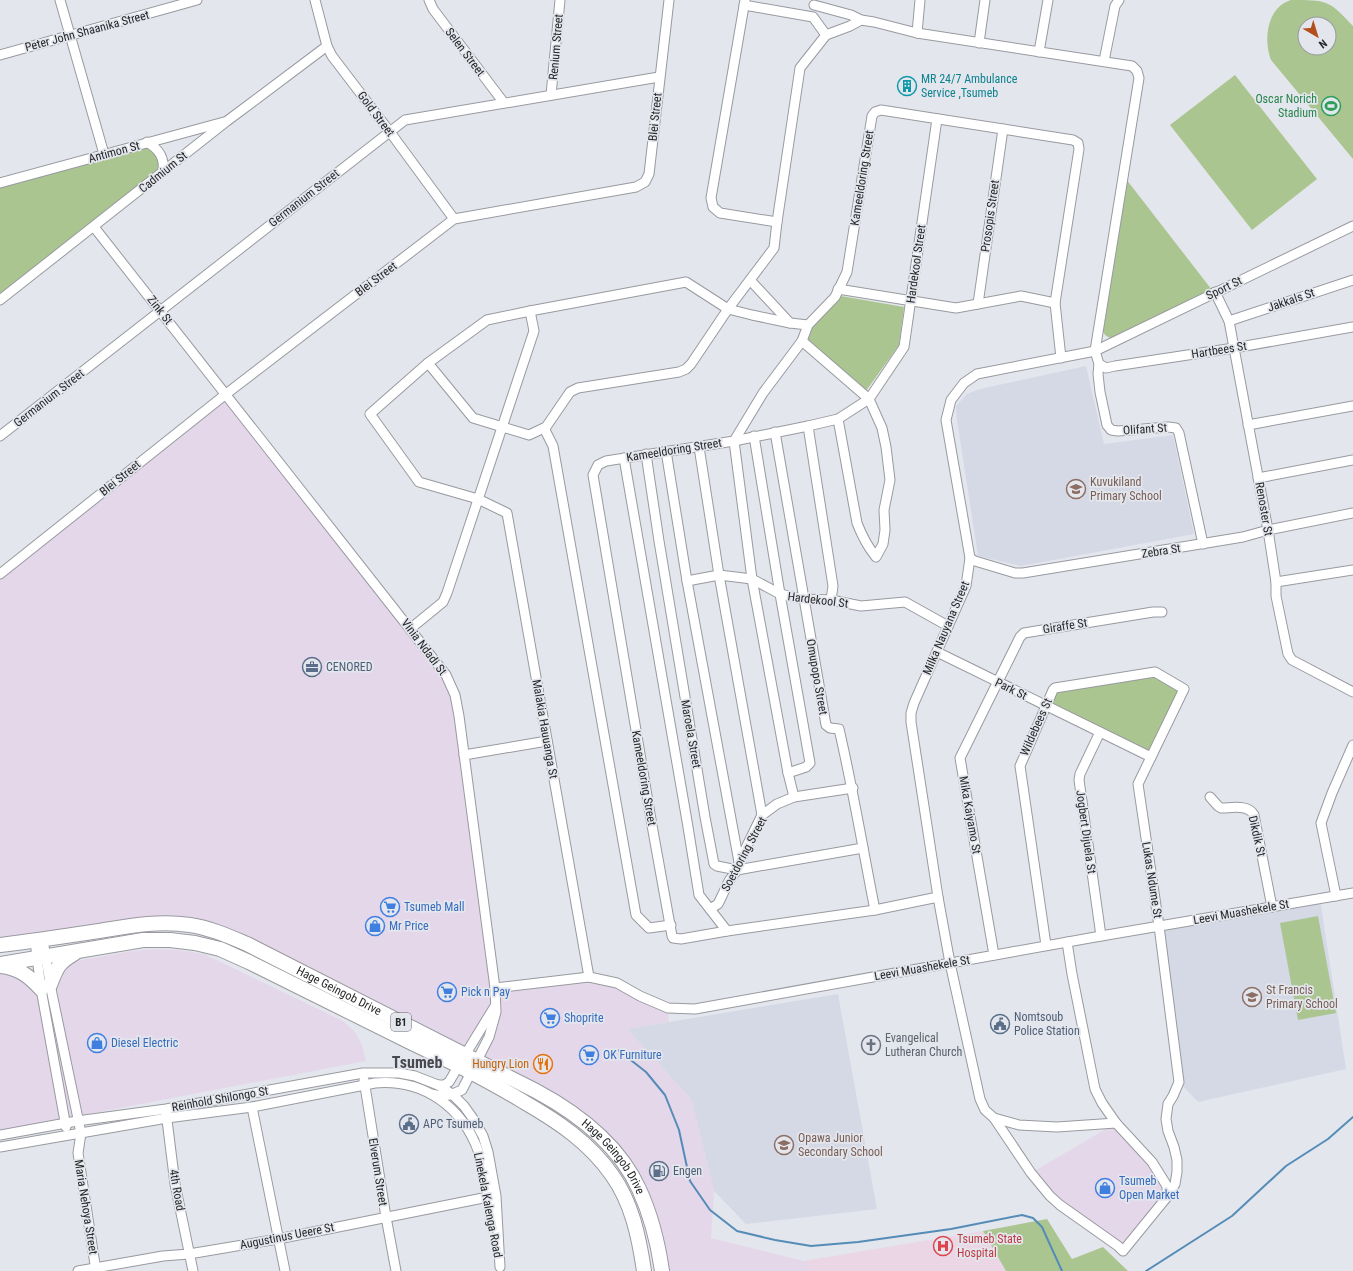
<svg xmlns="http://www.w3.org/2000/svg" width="1353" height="1271" font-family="'Roboto Condensed',sans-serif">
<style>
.commercial{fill:#e5d7ea}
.built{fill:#d5d9e6}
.medical{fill:#ead6e4}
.green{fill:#abc590;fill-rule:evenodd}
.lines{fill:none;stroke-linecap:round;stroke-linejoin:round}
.stream{stroke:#548cb7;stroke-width:2}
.minor-casing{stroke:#989aa0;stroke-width:11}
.highway-casing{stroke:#989aa0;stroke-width:16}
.minor{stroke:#fff;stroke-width:9}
.highway{stroke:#fff;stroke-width:14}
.labels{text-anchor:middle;stroke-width:3.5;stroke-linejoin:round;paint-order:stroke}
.shield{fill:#e4e6ed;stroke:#606164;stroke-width:1}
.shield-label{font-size:11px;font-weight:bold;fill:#27282a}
.street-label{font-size:12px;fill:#27282a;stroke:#e4e6ed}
.culture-label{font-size:12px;fill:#0d838f;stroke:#e4e6ed;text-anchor:start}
.leisure-label{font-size:12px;fill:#27864d;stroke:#e4e6ed;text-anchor:end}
.education-label{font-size:12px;fill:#785e54;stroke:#e4e6ed;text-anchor:start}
.service-label{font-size:12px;fill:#4e5e75;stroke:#e4e6ed;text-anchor:start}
.shop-label{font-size:12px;fill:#366cbe;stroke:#e4e6ed;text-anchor:start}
.worship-label{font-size:12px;fill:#5b616d;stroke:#e4e6ed;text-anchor:start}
.food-label{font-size:12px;fill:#c56008;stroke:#e4e6ed;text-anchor:end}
.health-label{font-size:12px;fill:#be3a42;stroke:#e4e6ed;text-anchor:start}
.district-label{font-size:16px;font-weight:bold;fill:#494a50;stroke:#e4e6ed}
</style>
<rect width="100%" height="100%" fill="#e4e6ed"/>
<g class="commercial">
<path d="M226 394 446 675 455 695 495 988 589 977 617 983 668 1009 669 1022 627 1029 691 1099 714 1191 711 1238 804 1261 811 1271H662L639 1188 590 1127 477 1061 496 1005 465 1055 247 944 190 925 0 945V574Z"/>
<path d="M155 949 178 950 204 954 343 1021 355 1032 362 1045 366 1061 0 1131V974L133 951Z"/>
<path d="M1116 1123 1168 1190 1123 1251 1085 1222 1031 1173Z"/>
</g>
<g class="built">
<path d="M1086 366 1104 444 1173 435 1194 534 1021 566 978 556 957 420 956 406 967 394 980 389Z"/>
<path d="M1320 899 1346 1069 1198 1102 1179 1082 1159 926Z"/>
<path d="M838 994 877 1209 746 1224 714 1191 691 1099 627 1029Z"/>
</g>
<path class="medical" d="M983 1231 1006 1271H811L804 1261Z"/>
<g class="green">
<path d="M1291 0C1327 0 1329 0 1353 26V159L1271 60C1263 40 1267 7 1291 0ZM1305 24H1329V48H1305Z"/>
<path d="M1235 75 1317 179 1252 230 1170 125Z"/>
<path d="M153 145 163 172 0 300V183Z"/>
<path d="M1126 179 1212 290 1120 335 1110 338 1105 335 1102 330Z"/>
<path d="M841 296 904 307 899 345 863 395 805 344 810 327Z"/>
<path d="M1155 672 1183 688 1151 757 1045 705 1053 690Z"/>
<path d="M1318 916 1336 1013 1298 1020 1280 923Z"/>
<path d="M1047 1219 1072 1259 1103 1247 1128 1271H1006L983 1231Z"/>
</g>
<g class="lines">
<g class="stream">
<path d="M618 1050 646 1072 665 1095 679 1130 690 1181 710 1210 737 1231 775 1240 811 1246 858 1242 951 1229 1022 1215 1033 1218 1042 1227 1062 1271"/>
<path d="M1146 1271 1232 1216 1286 1166 1328 1139 1353 1117"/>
</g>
<defs>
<g id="minor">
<path d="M60 0 104 154"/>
<path d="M315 0 327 46 332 56 390 132 454 219"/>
<path d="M429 0 433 9 504 103"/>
<path d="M745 0 711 198 713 207 720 213 777 222"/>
<path d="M744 5 813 17 826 35"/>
<path d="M814 5 851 15 861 20"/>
<path d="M917 33 920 0"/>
<path d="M979 43 985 0"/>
<path d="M1039 52 1048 0"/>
<path d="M0 55 197 0"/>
<path d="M1104 61 1115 6 1119 0"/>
<path d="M551 95 560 0"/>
<path d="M147 142C159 149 165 158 163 172"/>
<path d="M0 183 224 122"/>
<path d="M94 227 446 675 455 695 459 716 495 988 496 1012 489 1037 462 1090 450 1095 441 1096 431 1094"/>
<path d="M750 280 790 323"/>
<path d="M838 289 956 308 1021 296 1055 303"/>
<path d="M1215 292 1229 321 1268 530 1276 582V596L1288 654 1292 660 1353 692"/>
<path d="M0 300 227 121 327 46"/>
<path d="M978 304 1003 129"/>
<path d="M1229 321 1353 280"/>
<path d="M802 341 869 399 882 428 886 447 890 480 884 510 885 530 883 544 876 557C867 546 862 536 857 523L838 419"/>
<path d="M428 363 473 418 529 435 546 427 570 392 578 388 679 372 686 369 691 364 728 309 774 248 777 222 800 68 826 35 850 26 861 20 874 22 917 33 1132 66 1137 71 1139 78 1095 351 1099 364 1106 368 1115 366 1234 348 1353 327"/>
<path d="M1099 364 1098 374 1100 392 1107 425 1111 430 1118 431 1168 427 1176 428 1179 433 1203 544"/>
<path d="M1248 425 1353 406"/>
<path d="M808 426 833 586 831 600"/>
<path d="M544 428 553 446 636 915 649 928 671 925"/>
<path d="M775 432 826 725 830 728 839 729C853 789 863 850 875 910"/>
<path d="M0 436 405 120 659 77"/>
<path d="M754 436 780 594 810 763 806 767 788 773"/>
<path d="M699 447 719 575 762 815"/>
<path d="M666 451 687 581 739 862"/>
<path d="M646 454 659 541 705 817 714 864 717 866 737 870 863 848"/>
<path d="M624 458 687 821 699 895 727 931"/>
<path d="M1258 478 1353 460"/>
<path d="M970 558 975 561 1015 573H1023L1243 537 1268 530 1353 513"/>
<path d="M0 574 226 394 454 219 636 187 645 182 649 174 669 0"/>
<path d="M687 581 719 575 752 579 780 594 803 599 831 600 861 606 905 602 948 626"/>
<path d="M1276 582 1353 570"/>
<path d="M410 629 443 602 447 593 534 331 530 311"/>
<path d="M937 652 1151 757"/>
<path d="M1100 732 1080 774 1079 780 1101 936"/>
<path d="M464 755 547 741"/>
<path d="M794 797 788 773 752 579 734 441 808 426 838 419 869 399 904 347 937 119"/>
<path d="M1210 797 1218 806 1221 808C1232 808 1248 804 1254 815L1272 907"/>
<path d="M1336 896 1321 823 1332 793 1353 745"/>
<path d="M938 897 875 910 727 931 681 939 673 938 672 936 653 831 593 475 598 465 606 461 734 441 763 393 802 341 808 325 835 297 847 272 872 116 875 112 881 110 1073 140 1078 143 1079 149 1055 303 1061 358"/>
<path d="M710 909 718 904 720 900 729 881 737 870 739 862 762 815 777 804 794 797 853 788"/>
<path d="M43 940 51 989 81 1133 78 1153 96 1271"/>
<path d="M35 941 41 989 66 1127"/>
<path d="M1067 942 1072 974 1095 1089 1102 1103 1116 1123 1152 1162 1167 1186V1196"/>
<path d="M994 955 960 758 1020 637 1024 633 1153 612H1162"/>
<path d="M589 977 507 513 478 499 419 482 370 414 428 363 487 320 530 311 686 282 728 309 752 315 790 323 808 325"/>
<path d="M495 988 589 977 617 983 640 996 668 1008 695 1009 1101 936 1353 893"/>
<path d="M364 1080 386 1217 396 1271"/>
<path d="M438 1085H444L449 1082 465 1055 495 1006"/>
<path d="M252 1107 285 1271"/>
<path d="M166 1112 175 1184 193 1271"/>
<path d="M994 1118 1031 1173 1050 1196 1060 1205 1118 1246 1123 1251 1167 1197 1175 1184 1177 1172V1160L1174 1147 1168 1131 1166 1119 1168 1104 1173 1096 1179 1082 1159 926 1138 784 1184 689 1155 672 1055 688 1053 690 1020 766 1046 945"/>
<path d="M1116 1123 1057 1127 1019 1125 994 1118 985 1110 980 1099 950 963 938 897 911 722V713L914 703 966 586 970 558 946 420 951 400 964 383 977 374 1095 351 1353 226"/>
<path d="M0 1135 77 1121 166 1109 363 1073H399L415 1076 438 1085 452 1094 464 1106 474 1120 483 1136 488 1152 496 1196 500 1267"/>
<path d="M0 1147 167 1118 252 1107 375 1083C424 1079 463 1107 479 1153 482 1159 482 1167 484 1174 487 1190 490 1206 492 1222"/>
<path d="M78 1271 163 1256 189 1254 278 1239 493 1196"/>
</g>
<g id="highway">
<path id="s1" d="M0 945C33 941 66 936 99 931 129 926 159 920 190 925 210 928 228 936 247 944L536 1091C577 1113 619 1145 639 1189 651 1215 658 1243 662 1271"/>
<path d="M0 964 143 940H170L195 943 220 949 249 962C303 989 358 1016 412 1043 450 1061 488 1080 524 1102 557 1121 589 1142 612 1175 632 1203 639 1237 644 1271"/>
<path d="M1 966C19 968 29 976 41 989"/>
<path d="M50 985C57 967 58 963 75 953"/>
</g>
</defs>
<use href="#minor" class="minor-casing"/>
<use href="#highway" class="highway-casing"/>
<use href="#minor" class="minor"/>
<use href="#highway" class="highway"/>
</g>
<defs>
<symbol id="building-ring" viewBox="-11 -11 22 22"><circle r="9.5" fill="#e4e6ed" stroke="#0f9aa8" stroke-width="1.5"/><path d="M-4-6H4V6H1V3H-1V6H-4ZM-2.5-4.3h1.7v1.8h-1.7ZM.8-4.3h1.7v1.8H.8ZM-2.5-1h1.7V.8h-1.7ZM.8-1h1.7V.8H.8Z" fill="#0f9aa8"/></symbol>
<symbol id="stadium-ring" viewBox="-11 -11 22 22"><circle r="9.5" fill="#e4e6ed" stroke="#2e9e5b" stroke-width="1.5"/><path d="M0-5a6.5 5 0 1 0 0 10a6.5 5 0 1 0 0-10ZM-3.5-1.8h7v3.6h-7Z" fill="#2e9e5b"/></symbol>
<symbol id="school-ring" viewBox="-11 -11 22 22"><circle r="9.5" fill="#e4e6ed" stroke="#8d6e63" stroke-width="1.5"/><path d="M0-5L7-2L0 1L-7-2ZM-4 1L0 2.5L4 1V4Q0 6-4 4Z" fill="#8d6e63"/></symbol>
<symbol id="office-ring" viewBox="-11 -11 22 22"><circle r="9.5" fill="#e4e6ed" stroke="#5c6f8a" stroke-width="1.5"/><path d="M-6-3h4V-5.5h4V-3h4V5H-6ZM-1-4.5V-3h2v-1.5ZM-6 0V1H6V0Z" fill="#5c6f8a"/></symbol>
<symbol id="supermarket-ring" viewBox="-11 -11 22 22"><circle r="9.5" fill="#e4e6ed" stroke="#3f7fe0" stroke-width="1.5"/><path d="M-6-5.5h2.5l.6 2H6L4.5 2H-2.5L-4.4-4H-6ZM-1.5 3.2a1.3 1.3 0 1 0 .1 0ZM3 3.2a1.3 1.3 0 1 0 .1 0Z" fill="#3f7fe0"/></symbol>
<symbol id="shop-ring" viewBox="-11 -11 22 22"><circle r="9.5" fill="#e4e6ed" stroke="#3f7fe0" stroke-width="1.5"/><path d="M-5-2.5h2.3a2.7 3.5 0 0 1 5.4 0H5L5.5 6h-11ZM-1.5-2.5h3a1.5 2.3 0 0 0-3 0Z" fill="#3f7fe0"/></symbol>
<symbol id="civic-ring" viewBox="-11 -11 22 22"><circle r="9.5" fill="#e4e6ed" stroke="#5c6f8a" stroke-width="1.5"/><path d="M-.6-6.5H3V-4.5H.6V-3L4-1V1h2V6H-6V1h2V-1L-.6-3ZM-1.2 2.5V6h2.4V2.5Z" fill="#5c6f8a"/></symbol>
<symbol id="church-ring" viewBox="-11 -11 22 22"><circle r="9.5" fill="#e4e6ed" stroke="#6b7280" stroke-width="1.5"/><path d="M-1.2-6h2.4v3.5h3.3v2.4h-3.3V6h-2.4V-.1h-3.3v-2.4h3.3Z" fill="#6b7280"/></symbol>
<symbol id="restaurant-ring" viewBox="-11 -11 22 22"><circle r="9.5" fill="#e4e6ed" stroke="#e8710a" stroke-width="1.5"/><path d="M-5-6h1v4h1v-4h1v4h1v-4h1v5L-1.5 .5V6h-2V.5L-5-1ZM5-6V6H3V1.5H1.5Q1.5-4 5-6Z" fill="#e8710a"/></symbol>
<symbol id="fuel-ring" viewBox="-11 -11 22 22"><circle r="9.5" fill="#e4e6ed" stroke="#5c6f8a" stroke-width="1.5"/><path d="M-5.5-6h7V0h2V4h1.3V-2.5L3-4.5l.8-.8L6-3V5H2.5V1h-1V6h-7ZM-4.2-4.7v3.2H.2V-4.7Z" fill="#5c6f8a"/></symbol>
<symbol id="hospital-ring" viewBox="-11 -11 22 22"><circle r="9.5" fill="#e4e6ed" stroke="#e0444e" stroke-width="1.5"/><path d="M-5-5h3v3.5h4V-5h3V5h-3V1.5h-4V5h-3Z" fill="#e0444e"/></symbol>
</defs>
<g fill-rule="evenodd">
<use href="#building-ring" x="896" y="75" width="22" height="22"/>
<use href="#stadium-ring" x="1320" y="95" width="22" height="22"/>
<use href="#school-ring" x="1065" y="478" width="22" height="22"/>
<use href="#office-ring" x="301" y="656" width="22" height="22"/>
<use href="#supermarket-ring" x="379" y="896" width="22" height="22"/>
<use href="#shop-ring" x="364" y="915" width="22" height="22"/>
<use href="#supermarket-ring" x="436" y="981" width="22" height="22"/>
<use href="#school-ring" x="1241" y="986" width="22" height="22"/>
<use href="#supermarket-ring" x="539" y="1007" width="22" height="22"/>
<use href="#civic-ring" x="989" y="1013" width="22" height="22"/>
<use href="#shop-ring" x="86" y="1032" width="22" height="22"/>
<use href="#church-ring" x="860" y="1034" width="22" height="22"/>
<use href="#supermarket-ring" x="578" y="1044" width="22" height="22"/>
<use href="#restaurant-ring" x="532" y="1053" width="22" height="22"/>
<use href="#civic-ring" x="398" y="1113" width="22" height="22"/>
<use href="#school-ring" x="773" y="1134" width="22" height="22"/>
<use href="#fuel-ring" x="648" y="1160" width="22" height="22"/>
<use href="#shop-ring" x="1094" y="1177" width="22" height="22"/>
<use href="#hospital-ring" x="932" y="1235" width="22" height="22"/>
</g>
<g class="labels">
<rect class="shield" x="391" y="1013" width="20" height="18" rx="3"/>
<g class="shield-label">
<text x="401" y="1026">B1</text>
</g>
<g class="street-label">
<text transform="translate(87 31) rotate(-15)" y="4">Peter John Shaanika Street</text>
<text transform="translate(556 47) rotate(-85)" y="4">Renium Street</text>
<text transform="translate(465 52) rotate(53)" y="4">Selen Street</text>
<text transform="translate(376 114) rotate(53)" y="4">Gold Street</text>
<text transform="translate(655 117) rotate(-84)" y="4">Blei Street</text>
<text transform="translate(114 152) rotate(-15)" y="4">Antimon St</text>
<text transform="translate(163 172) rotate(-39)" y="4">Cadmium St</text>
<text transform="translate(862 178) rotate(-81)" y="4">Kameeldoring Street</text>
<text transform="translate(304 198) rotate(-38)" y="4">Germanium Street</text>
<text transform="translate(990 216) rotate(-82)" y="4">Prosopis Street</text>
<text transform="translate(916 264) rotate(-82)" y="4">Hardekool Street</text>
<text transform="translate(376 279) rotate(-37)" y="4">Blei Street</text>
<text transform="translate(1224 288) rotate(-26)" y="4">Sport St</text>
<text transform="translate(1291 300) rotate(-19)" y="4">Jakkals St</text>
<text transform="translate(160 310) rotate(52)" y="4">Zink St</text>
<text transform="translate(1219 350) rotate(-9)" y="4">Hartbees St</text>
<text transform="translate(49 398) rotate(-38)" y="4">Germanium Street</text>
<text transform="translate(1145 429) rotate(-4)" y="4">Olifant St</text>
<text transform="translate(674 450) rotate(-9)" y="4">Kameeldoring Street</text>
<text transform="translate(120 478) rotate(-39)" y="4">Blei Street</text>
<text transform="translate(1264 509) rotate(80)" y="4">Renoster St</text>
<text transform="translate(1161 551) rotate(-9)" y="4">Zebra St</text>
<text transform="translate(818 600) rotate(7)" y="4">Hardekool St</text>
<text transform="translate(1065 626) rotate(-9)" y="4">Giraffe St</text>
<text transform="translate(946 628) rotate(-67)" y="4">Milka Nauyana Street</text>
<text transform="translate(424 647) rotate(53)" y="4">Vinia Ndadi St</text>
<text transform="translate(817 677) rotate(80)" y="4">Omupopo Street</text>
<text transform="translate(1011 689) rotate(26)" y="4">Park St</text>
<text transform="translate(1036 727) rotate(-66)" y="4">Wildebees St</text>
<text transform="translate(545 729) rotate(80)" y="4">Malakia Hauuanga St</text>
<text transform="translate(691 734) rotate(80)" y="4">Maroela Street</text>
<text transform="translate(644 778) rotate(80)" y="4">Kameeldoring Street</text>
<text transform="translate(970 815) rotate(80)" y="4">Mika Kaiyamo St</text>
<text transform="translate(1086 832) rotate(82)" y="4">Jogbert Dijuela St</text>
<text transform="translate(1257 836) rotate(77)" y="4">Dikdik St</text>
<text transform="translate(744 854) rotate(-62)" y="4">Soetdoring Street</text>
<text transform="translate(1152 880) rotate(81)" y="4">Lukas Ndume St</text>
<text transform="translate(1241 912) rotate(-10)" y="4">Leevi Muashekele St</text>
<text transform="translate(922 968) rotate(-10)" y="4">Leevi Muashekele St</text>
<text dy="4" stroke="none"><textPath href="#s1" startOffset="355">Hage Geingob Drive</textPath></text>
<text transform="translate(220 1099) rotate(-10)" y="4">Reinhold Shilongo St</text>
<text dy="4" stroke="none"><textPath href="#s1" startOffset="679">Hage Geingob Drive</textPath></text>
<text transform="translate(378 1172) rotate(81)" y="4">Elverum Street</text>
<text transform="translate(177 1190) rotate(80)" y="4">4th Road</text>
<text transform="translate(488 1205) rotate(79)" y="4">Linekela Kalenga Road</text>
<text transform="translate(86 1207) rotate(81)" y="4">Maria Nehoya Street</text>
<text transform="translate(287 1236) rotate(-11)" y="4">Augustinus Ueere St</text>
</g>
<g class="culture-label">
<text x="921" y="83">MR 24/7 Ambulance<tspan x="921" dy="14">Service ,Tsumeb</tspan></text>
</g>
<g class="leisure-label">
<text x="1317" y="103">Oscar Norich<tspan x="1317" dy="14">Stadium</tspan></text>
</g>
<g class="education-label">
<text x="1090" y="486">Kuvukiland<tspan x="1090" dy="14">Primary School</tspan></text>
<text x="1266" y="994">St Francis<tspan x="1266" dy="14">Primary School</tspan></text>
<text x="798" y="1142">Opawa Junior<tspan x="798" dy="14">Secondary School</tspan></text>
</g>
<g class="service-label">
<text x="326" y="671">CENORED</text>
<text x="1014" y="1021">Nomtsoub<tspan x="1014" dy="14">Police Station</tspan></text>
<text x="423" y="1128">APC Tsumeb</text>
<text x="673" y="1175">Engen</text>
</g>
<g class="shop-label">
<text x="404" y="911">Tsumeb Mall</text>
<text x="389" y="930">Mr Price</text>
<text x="461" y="996">Pick n Pay</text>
<text x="564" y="1022">Shoprite</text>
<text x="111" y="1047">Diesel Electric</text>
<text x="603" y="1059">OK Furniture</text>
<text x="1119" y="1185">Tsumeb<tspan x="1119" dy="14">Open Market</tspan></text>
</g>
<g class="worship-label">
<text x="885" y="1042">Evangelical<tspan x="885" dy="14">Lutheran Church</tspan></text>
</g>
<g class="food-label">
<text x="529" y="1068">Hungry Lion</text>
</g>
<g class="health-label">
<text x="957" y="1243">Tsumeb State<tspan x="957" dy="14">Hospital</tspan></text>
</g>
<g class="district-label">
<text x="417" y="1068">Tsumeb</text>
</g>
</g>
<g transform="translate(1317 36) rotate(142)"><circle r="19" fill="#e4e6ed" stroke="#989a9f"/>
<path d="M0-3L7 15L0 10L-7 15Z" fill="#b34e1d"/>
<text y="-6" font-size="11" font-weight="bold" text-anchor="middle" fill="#27282a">N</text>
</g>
</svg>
